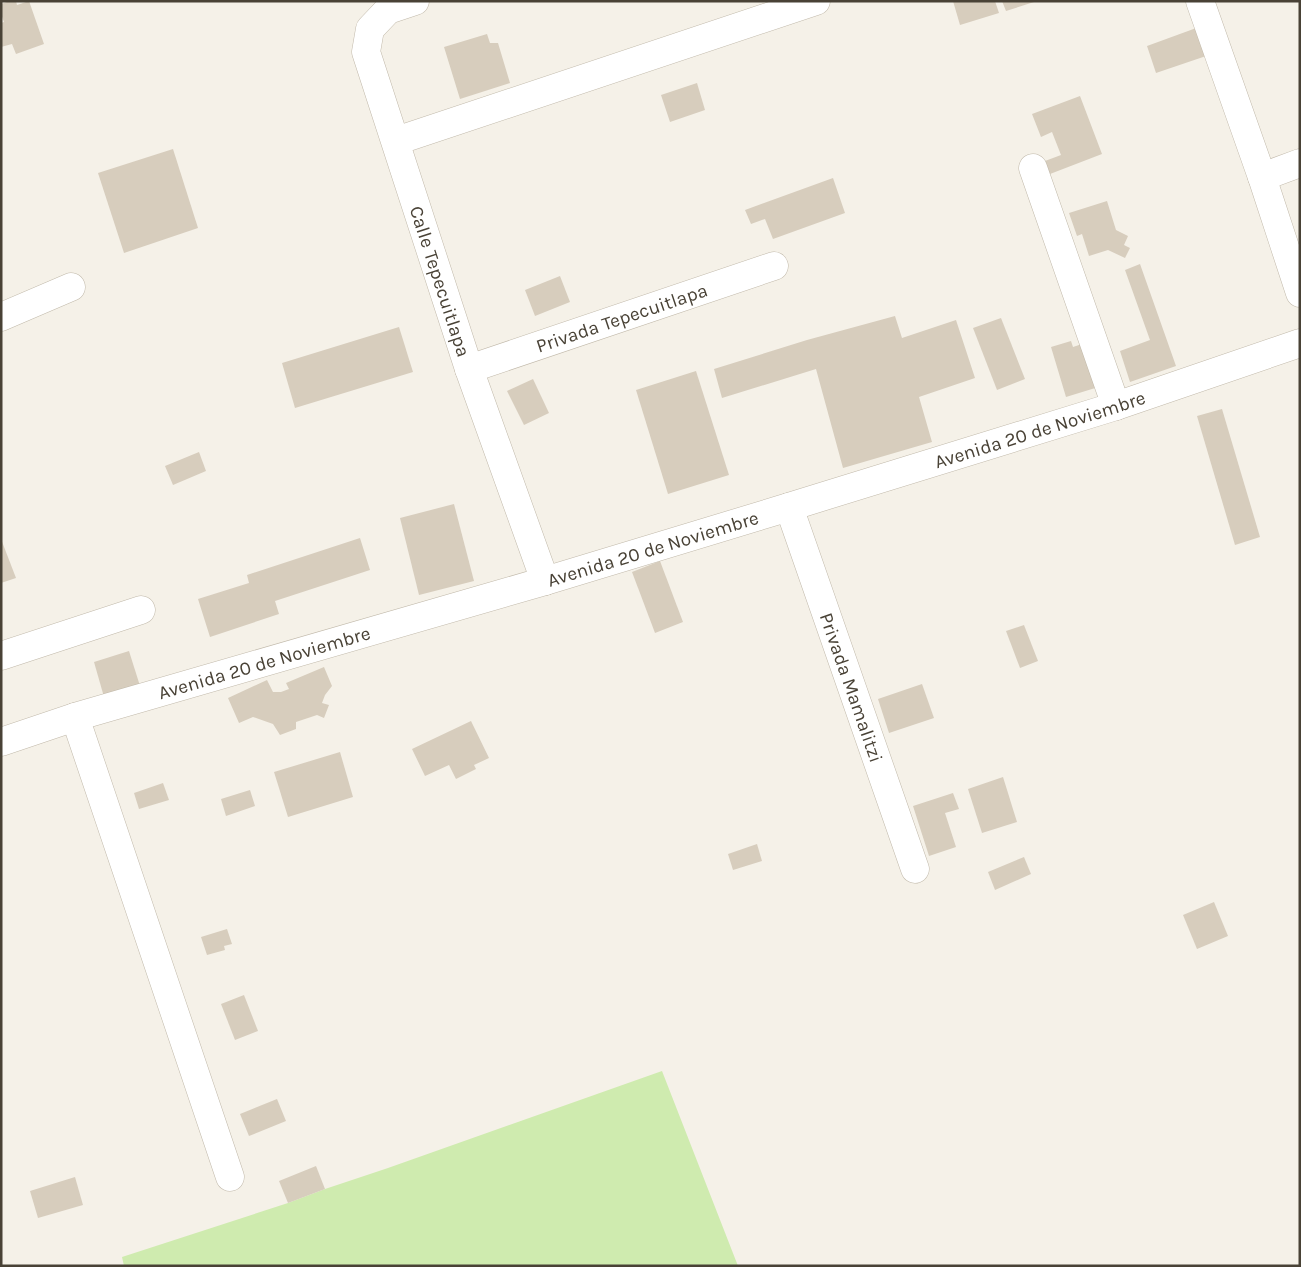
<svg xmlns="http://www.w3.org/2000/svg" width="1301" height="1267" font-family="Karla,sans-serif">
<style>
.green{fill:#cfebaf}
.building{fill:#d7cdbd}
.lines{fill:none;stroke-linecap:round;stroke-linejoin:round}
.minor-casing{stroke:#c1b9aa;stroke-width:29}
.minor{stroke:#fff;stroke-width:28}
.labels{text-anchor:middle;stroke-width:4.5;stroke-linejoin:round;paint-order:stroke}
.street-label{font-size:19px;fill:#494236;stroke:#fff}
</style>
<rect width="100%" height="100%" fill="#f5f1e8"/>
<path class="green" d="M662 1071 738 1266H124L122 1257 288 1203 325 1189 388 1168Z"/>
<g class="building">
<path d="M10 1H16L17 5 29 1 44 44 16 54 12 44 1 47V23L4 22 1 14V4Z"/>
<path d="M953 1H995L999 13 960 25Z"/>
<path d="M1002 1H1034V2L1006 11Z"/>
<path d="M1199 27 1209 55 1156 73 1147 46Z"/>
<path d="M487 34 490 43H498L510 83 460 99 444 47Z"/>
<path d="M697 83 705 110 670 122 661 95Z"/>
<path d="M1080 96 1102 154 1050 174 1045 161 1061 155 1052 132 1041 137 1032 114Z"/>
<path d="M173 149 198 228 124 253 98 173Z"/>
<path d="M833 178 845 213 773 239 765 219 751 224 745 210Z"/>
<path d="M1107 201 1116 230 1128 236 1124 245 1130 248 1125 258 1108 250 1089 256 1082 234 1077 236 1069 213Z"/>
<path d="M1140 264 1176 366 1130 382 1120 351 1150 340 1125 270Z"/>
<path d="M560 276 570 302 535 316 525 290Z"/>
<path d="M895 316 902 338 956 320 975 378 919 397 932 442 843 468 816 369 722 398 714 369 807 340Z"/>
<path d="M1001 318 1025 379 997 390 973 328Z"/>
<path d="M399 327 413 372 295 408 282 363Z"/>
<path d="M1071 341 1073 347 1091 341 1105 385 1066 397 1051 347Z"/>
<path d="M696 371 729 475 668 494 636 390Z"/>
<path d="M533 379 549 413 524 425 507 391Z"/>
<path d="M1222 409 1260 537 1235 545 1197 416Z"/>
<path d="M199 452 206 471 173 485 165 466Z"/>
<path d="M454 504 474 581 419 595 400 518Z"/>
<path d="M360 538 370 570 275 601 279 614 210 637 198 599 249 583 247 575Z"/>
<path d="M1 539 16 578 1 583Z"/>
<path d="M660 561 683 622 655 633 632 572Z"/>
<path d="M1024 625 1038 661 1020 668 1006 631Z"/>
<path d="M129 651 140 686 104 697 94 662Z"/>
<path d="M324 667 332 686 325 695 322 703 329 705 324 718 317 715 296 722V729L280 735 273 724 253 717 239 723 228 698 267 680 273 692H281L289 689 286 683Z"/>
<path d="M922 684 934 718 889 733 878 699Z"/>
<path d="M471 721 489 758 474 765 476 769 456 779 449 765 425 776 412 749Z"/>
<path d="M340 752 353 797 288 817 274 772Z"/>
<path d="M1003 777 1017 822 982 833 968 789Z"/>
<path d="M163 783 169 800 139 809 134 793Z"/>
<path d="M250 790 255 806 226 816 221 799Z"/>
<path d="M953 793 959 809 945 813 956 847 929 856 913 806Z"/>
<path d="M757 844 762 861 733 870 728 854Z"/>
<path d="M1024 857 1031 874 995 890 988 872Z"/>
<path d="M1214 902 1228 936 1197 949 1183 915Z"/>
<path d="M227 929 232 944 224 946 225 950 207 955 201 937Z"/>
<path d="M244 995 258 1031 235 1040 221 1004Z"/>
<path d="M277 1099 286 1121 249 1136 240 1114Z"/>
<path d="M316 1166 325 1189 288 1203 279 1181Z"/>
<path d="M75 1177 83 1205 38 1218 30 1191Z"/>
</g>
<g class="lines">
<defs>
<g id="minor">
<path id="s1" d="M415 1 388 10 370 29 366 52 469 369 545 581"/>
<path d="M1200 1 1262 177 1300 293"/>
<path d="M396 141 816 1"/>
<path d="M1033 168 1116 406"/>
<path d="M1262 177 1300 163"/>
<path d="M1 317 71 287"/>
<path id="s2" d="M469 369 774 266"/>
<path id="s3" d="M789 507 915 869"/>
<path d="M1 656 141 610"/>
<path d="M75 717 230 1177"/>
<path id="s4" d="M1 742 75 717 545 581 789 507 1116 406 1300 343"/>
</g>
</defs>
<use href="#minor" class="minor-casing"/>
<use href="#minor" class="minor"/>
</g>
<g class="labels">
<g class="street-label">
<text dy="7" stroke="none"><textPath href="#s1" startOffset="319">Calle Tepecuitlapa</textPath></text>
<text dy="7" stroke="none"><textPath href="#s2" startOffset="161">Privada Tepecuitlapa</textPath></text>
<text dy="7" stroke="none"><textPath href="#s4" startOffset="1085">Avenida 20 de Noviembre</textPath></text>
<text dy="7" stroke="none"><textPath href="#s4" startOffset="680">Avenida 20 de Noviembre</textPath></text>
<text dy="7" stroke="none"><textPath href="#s4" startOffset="275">Avenida 20 de Noviembre</textPath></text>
<text dy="7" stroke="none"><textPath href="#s3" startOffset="191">Privada Mamalitzi</textPath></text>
</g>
</g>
<rect width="1301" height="1267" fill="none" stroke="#494236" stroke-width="5"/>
</svg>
